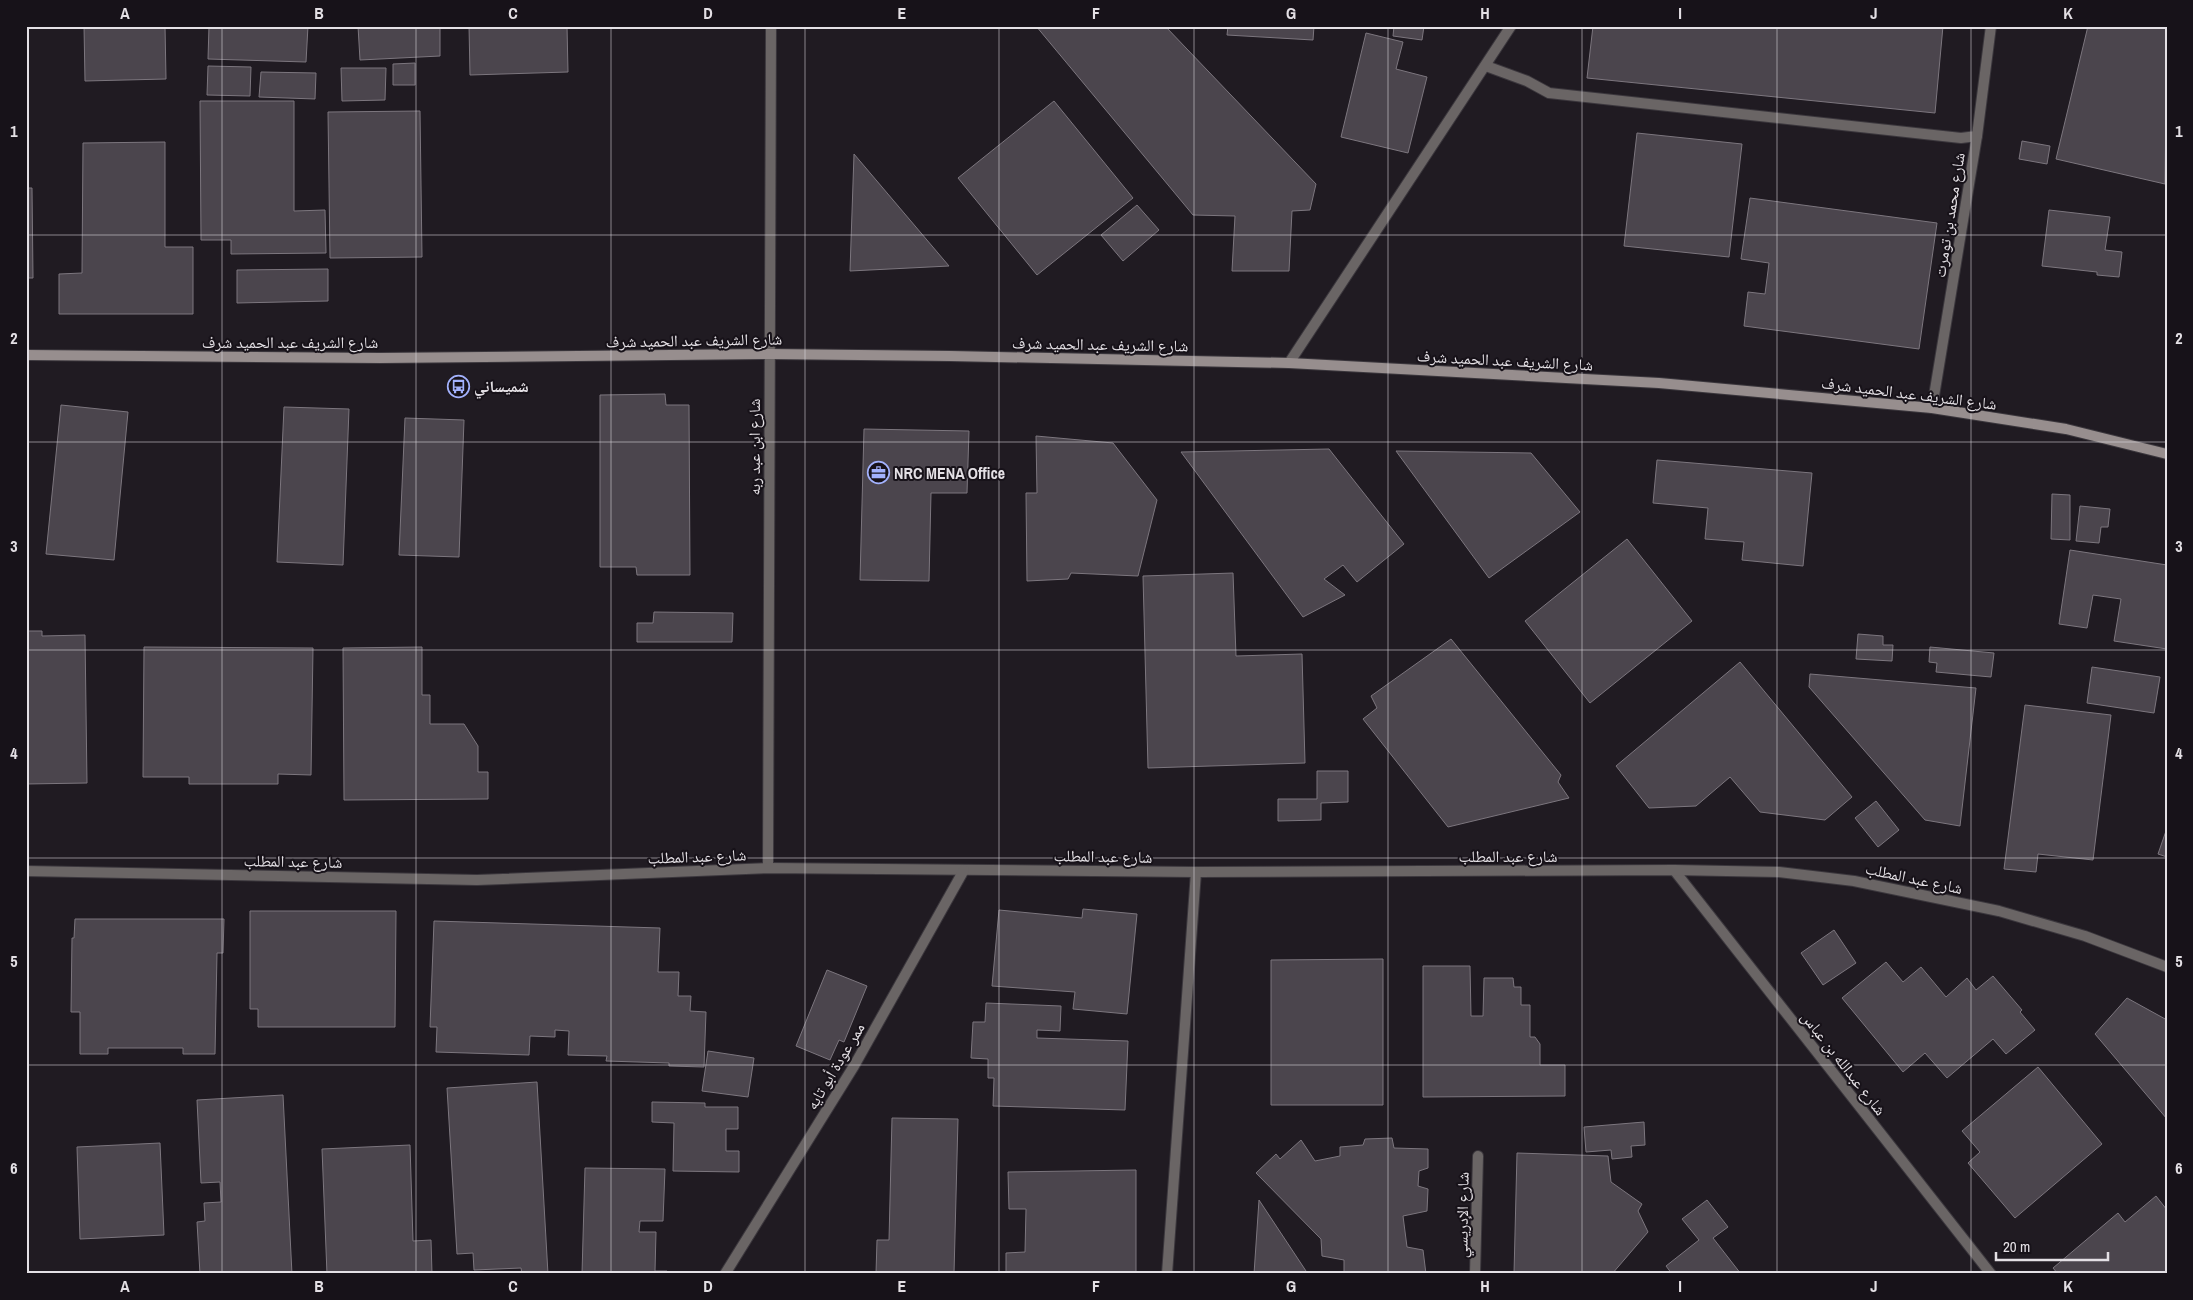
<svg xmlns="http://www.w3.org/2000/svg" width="2193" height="1300" font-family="'Archivo Narrow','Noto Naskh Arabic',sans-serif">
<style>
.building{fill:#4b454d;stroke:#7c767e}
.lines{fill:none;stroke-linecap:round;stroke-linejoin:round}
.lane-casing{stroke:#3b373d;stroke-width:12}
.street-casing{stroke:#3b373d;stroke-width:12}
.secondary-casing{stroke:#3b373d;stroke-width:12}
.lane{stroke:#6a6565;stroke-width:10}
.street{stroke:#6a6565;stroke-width:10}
.secondary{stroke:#978e8e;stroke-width:10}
.grid{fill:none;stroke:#e4e0e5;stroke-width:1;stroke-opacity:0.55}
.labels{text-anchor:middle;stroke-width:4;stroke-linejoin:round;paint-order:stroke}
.street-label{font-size:16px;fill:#e4e0e5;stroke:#171219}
.poi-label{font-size:16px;font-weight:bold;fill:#e4e0e5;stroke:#171219;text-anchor:start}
.neatline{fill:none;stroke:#e4e0e5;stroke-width:2}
.grid-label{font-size:16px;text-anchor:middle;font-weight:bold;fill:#e4e0e5}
</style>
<rect width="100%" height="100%" fill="#201b22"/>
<g class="building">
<path d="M84 26H165L166 79 85 81Z"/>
<path d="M209 26H308L306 62 208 59Z"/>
<path d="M358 26H440V56L360 60Z"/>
<path d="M469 26H567L568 72 470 75Z"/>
<path d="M1036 26H1165L1316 184 1310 210 1292 211 1289 271H1232L1235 216 1193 215Z"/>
<path d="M1228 26H1314L1313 40 1227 35Z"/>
<path d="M1394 26H1424L1422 40 1393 36Z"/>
<path d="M1593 26H1943L1935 113 1587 78Z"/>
<path d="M2088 26H2167L2165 184 2056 159Z"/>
<path d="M1366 33 1403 42 1396 69 1427 77 1408 153 1341 137Z"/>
<path d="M415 63V85H393V64Z"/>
<path d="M208 66 251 67 250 96 207 95Z"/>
<path d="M341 68H386L385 100 342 101Z"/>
<path d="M261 72 316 73 315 99 259 97Z"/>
<path d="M200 101H294V211L325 210 326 253 231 254V240H201Z"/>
<path d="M1054 101 1133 198 1037 275 958 178Z"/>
<path d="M420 111 422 257 330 258 328 112Z"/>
<path d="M1637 133 1742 144 1729 257 1624 246Z"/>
<path d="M2022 141 2050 146 2047 164 2019 159Z"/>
<path d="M165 142V247H193V314H59V274L82 273 83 143Z"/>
<path d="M854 154 949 266 850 271Z"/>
<path d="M26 188H32L33 278H26Z"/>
<path d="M1750 198 1937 223 1919 349 1744 326 1748 292 1765 294 1769 263 1741 259Z"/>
<path d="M1137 205 1159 230 1123 261 1101 235Z"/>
<path d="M2049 210 2110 217 2105 250 2122 252 2119 277 2097 275V272L2042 266Z"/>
<path d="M328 269V301L237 303V270Z"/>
<path d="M665 394 666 405H689L690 575H637L636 567H600V395Z"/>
<path d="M61 405 128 412 114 560 46 554Z"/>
<path d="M284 407 349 409 343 565 277 562Z"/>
<path d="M405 418 464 420 459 557 399 555Z"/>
<path d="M864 429 969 431 967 493H931L929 581 860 580Z"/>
<path d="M1036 436 1113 443 1157 500 1138 576 1071 573 1068 579 1027 581 1026 493H1037Z"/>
<path d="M1329 449 1404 544 1357 582 1343 565 1324 579 1345 595 1303 617 1181 452Z"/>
<path d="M1396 451 1531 453 1580 512 1489 578Z"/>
<path d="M1657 460 1812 473 1803 566 1742 560 1744 542 1705 539 1708 508 1653 503Z"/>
<path d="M2052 494 2070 495V540L2051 539Z"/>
<path d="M2080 506 2110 509 2108 527H2101L2099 543 2076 541Z"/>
<path d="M1627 539 1692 621 1590 703 1525 621Z"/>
<path d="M2070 550 2167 565V649L2114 641 2121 599 2093 595 2087 628 2059 624Z"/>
<path d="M1233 573 1236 656 1302 654 1305 763 1148 768 1143 576Z"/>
<path d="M654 612 733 613 732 642H637V623H653Z"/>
<path d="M26 631H42V636L85 635 87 783 26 784Z"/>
<path d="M1858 634 1883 636V645H1893L1892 661 1856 659Z"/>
<path d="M1451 639 1561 775 1558 782 1569 798 1448 827 1363 719 1377 708 1371 696Z"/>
<path d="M144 647 313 648 311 775 278 774V784H189V777H143Z"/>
<path d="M422 647V695H430V724H464L478 746V772H488V799L344 800 343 648Z"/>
<path d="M1930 647 1994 653 1991 677 1936 672 1937 663 1929 662Z"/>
<path d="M1740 662 1852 797 1825 820 1760 812 1730 777 1696 806 1649 808 1616 766Z"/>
<path d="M2092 667 2160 677 2154 713 2087 703Z"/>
<path d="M1810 674 1976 688 1960 826 1925 820 1809 687Z"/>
<path d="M2025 705 2111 715 2093 860 2038 854 2036 872 2004 869Z"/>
<path d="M1317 771H1348V802L1321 803V820L1278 821V799H1317Z"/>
<path d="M1876 801 1899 830 1878 847 1855 818Z"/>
<path d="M2167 828V857L2158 854Z"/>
<path d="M1083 909 1137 914 1127 1014 1073 1009 1075 992 992 986 999 910 1082 918Z"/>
<path d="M250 911H396L395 1027H258V1009H250Z"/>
<path d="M75 919H224L223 953H217L215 1054H183V1048H108V1054H80V1012H71L72 938H74Z"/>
<path d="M434 921 660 928 658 972H679L678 996H691L690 1011 706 1012 704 1067 669 1066V1063L606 1061 607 1056 568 1055 569 1031 555 1030V1037L530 1036 529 1055 436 1052 437 1027H430Z"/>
<path d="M1834 930 1856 963 1823 985 1801 953Z"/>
<path d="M1383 959V1105H1271V960Z"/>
<path d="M1886 962 1903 982 1921 967 1946 997 1967 978 1976 990 1993 976 2022 1010 2020 1012 2035 1030 2006 1054 1993 1039 1947 1078 1925 1053 1903 1072 1842 998Z"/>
<path d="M1423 966H1470L1471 1016H1483L1484 978H1513L1514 987H1521V1005H1530V1037H1535L1540 1044V1065H1565V1096L1423 1097Z"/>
<path d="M827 970 867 986 844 1042 839 1040 830 1060 796 1046Z"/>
<path d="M2127 998 2167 1020V1119L2095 1034Z"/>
<path d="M986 1003 1061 1006 1060 1031 1037 1030V1038L1128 1041 1125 1110 993 1106 994 1078H988V1059L971 1058 973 1022H985Z"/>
<path d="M708 1051 754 1058 748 1097 702 1091Z"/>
<path d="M2038 1067 2102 1144 2015 1218 1968 1163 1980 1152 1962 1131Z"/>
<path d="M537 1082 548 1274H522L521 1268 474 1270 473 1253 457 1254 447 1088Z"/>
<path d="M283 1095 292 1274H200L197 1222 205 1221 204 1203 221 1202 220 1182 201 1183 197 1100Z"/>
<path d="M652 1102 705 1103V1107H738V1129H726V1151H739V1172L673 1171 674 1123 652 1122Z"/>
<path d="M892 1118 958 1119 954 1274H876L877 1240H889Z"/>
<path d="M1644 1122 1645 1145 1631 1146 1632 1157 1612 1159 1611 1150 1586 1152 1584 1127Z"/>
<path d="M1392 1138 1394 1148 1428 1149V1168L1419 1171 1418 1186 1428 1189 1427 1211 1403 1216 1407 1247 1423 1250 1426 1274H1344V1260L1322 1256 1321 1239 1256 1173 1276 1154 1280 1159 1301 1140 1315 1161 1340 1156V1147L1363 1145 1365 1139Z"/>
<path d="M160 1143 164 1235 80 1239 77 1147Z"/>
<path d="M410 1145 413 1241 431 1240 432 1274H327L322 1149Z"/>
<path d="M1517 1153 1608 1156 1611 1182 1642 1204 1638 1211 1648 1232 1612 1274H1514Z"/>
<path d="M585 1168 665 1169 663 1221H640L639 1232H656L655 1271H667V1274H582Z"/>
<path d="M1136 1170V1274H1006V1253L1025 1252 1026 1209H1009L1008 1172Z"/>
<path d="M2156 1196 2167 1210V1274H2058L2053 1268 2118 1213 2125 1222Z"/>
<path d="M1259 1200 1308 1274H1254Z"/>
<path d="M1707 1200 1728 1227 1713 1238 1741 1274H1672L1666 1266 1699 1240 1682 1219Z"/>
</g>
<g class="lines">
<defs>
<path id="lane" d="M1486 66 1527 81 1549 93 1961 138 1977 136"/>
<g id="street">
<path d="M1289 363 1511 26"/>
<path d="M1932 408 1977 136 1991 26"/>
<path d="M768 868 771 26"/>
<path d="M1674 870 1991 1274"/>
<path d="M26 871 477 880 768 868 1196 872 1674 870 1779 872 1854 881 1999 911 2085 936 2167 967"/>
<path d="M725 1274 854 1066 964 870"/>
<path d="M1167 1274 1196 872"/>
<path d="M1475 1274 1478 1156"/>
</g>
<path id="secondary" d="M26 355 380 358 769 354 950 356 1289 363 1659 383 1932 408 2066 429 2167 454"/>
</defs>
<use href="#lane" class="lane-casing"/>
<use href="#street" class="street-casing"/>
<use href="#secondary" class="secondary-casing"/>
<use href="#lane" class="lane"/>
<use href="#street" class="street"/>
<use href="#secondary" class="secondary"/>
</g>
<path class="grid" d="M222 26V1274M416 26V1274M611 26V1274M805 26V1274M999 26V1274M1194 26V1274M1388 26V1274M1582 26V1274M1777 26V1274M1971 26V1274M26 235H2167M26 442H2167M26 650H2167M26 858H2167M26 1065H2167"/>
<defs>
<symbol id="bus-ring" viewBox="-11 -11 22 22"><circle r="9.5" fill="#171219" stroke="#a3b2fd" stroke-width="1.5"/><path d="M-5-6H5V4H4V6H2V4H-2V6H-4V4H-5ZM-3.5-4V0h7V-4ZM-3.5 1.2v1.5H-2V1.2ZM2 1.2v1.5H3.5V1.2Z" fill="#a3b2fd"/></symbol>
<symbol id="office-ring" viewBox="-11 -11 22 22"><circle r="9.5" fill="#171219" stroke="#a3b2fd" stroke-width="1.5"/><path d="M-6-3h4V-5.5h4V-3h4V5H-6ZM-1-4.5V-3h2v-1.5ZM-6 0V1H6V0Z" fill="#a3b2fd"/></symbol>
</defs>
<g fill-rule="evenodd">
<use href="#bus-ring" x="446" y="374" width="25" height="25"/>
<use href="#office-ring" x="866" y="460" width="25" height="25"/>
</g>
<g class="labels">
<g class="street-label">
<text transform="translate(1949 215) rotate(-81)" y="6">شارع محمد بن تومرت</text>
<text transform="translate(694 340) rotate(-1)" y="6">شارع الشريف عبد الحميد شرف</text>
<text x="290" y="348">شارع الشريف عبد الحميد شرف</text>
<text transform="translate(1100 344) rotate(1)" y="6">شارع الشريف عبد الحميد شرف</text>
<text transform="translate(1505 360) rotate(3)" y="6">شارع الشريف عبد الحميد شرف</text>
<text transform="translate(1909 393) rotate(7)" y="6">شارع الشريف عبد الحميد شرف</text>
<text transform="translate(754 447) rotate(-90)" y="6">شارع ابن عبد ربه</text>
<text transform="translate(697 856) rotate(-2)" y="6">شارع عبد المطلب</text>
<text transform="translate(1103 856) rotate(1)" y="6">شارع عبد المطلب</text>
<text x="1508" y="862">شارع عبد المطلب</text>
<text transform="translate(293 861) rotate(1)" y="6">شارع عبد المطلب</text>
<text transform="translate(1914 878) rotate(12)" y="6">شارع عبد المطلب</text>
<text transform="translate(1844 1063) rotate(52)" y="6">شارع عبدالله بن عباس</text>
<text transform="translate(835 1066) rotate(-59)" y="6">ممر عودة أبو تايه</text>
<text transform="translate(1462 1215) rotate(-89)" y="6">شارع الإدريسي</text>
</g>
<g class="poi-label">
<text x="474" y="392">شميساني</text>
<text x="894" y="479">NRC MENA Office</text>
</g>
</g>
<rect width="2193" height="1300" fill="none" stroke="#171219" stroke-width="55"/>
<path d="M1996 1252v8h112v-8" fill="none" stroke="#e4e0e5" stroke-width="2.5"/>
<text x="2003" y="1252" font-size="15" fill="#e4e0e5" stroke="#171219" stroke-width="4" paint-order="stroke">20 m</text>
<rect x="28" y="28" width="2138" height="1244" class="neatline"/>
<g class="grid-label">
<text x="125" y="19">A</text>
<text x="319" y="19">B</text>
<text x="513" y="19">C</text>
<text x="708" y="19">D</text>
<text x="902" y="19">E</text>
<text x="1096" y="19">F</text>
<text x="1291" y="19">G</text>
<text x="1485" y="19">H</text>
<text x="1680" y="19">I</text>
<text x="1874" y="19">J</text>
<text x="2068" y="19">K</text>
<text x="14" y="137">1</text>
<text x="2179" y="137">1</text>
<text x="14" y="344">2</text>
<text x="2179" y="344">2</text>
<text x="14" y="552">3</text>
<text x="2179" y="552">3</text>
<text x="14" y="759">4</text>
<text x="2179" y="759">4</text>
<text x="14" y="967">5</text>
<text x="2179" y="967">5</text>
<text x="14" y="1174">6</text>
<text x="2179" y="1174">6</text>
<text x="125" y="1292">A</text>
<text x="319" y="1292">B</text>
<text x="513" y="1292">C</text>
<text x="708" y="1292">D</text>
<text x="902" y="1292">E</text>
<text x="1096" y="1292">F</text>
<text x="1291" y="1292">G</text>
<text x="1485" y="1292">H</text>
<text x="1680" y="1292">I</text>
<text x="1874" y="1292">J</text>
<text x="2068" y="1292">K</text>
</g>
</svg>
